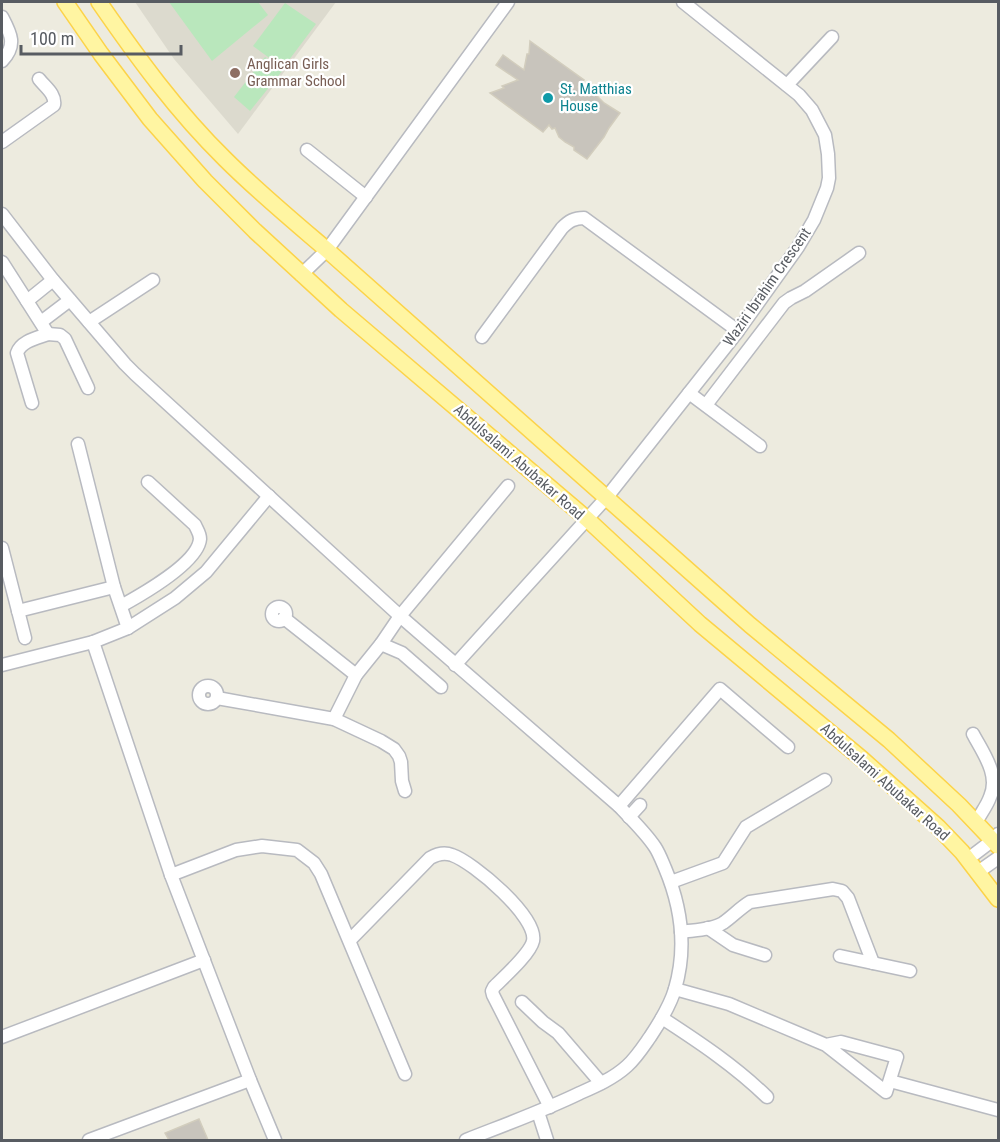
<svg xmlns="http://www.w3.org/2000/svg" width="1000" height="1142" font-family="'Roboto Condensed',sans-serif">
<style>
.education{fill:#dcdace}
.green{fill:#b9e7bc}
.building{fill:#c8c4bc;stroke:#d2cdbd;stroke-width:1.5}
.lines{fill:none;stroke-linecap:round;stroke-linejoin:round}
.minor-casing{stroke:#b8bac0;stroke-width:15}
.major-casing{stroke:#fcd349;stroke-width:18}
.minor{stroke:#fff;stroke-width:12}
.major{stroke:#fff5a2;stroke-width:15}
.education-dot{fill:#8d6e63;stroke:#fff;stroke-width:2}
.culture-dot{fill:#0f9aa8;stroke:#fff;stroke-width:2}
.labels{text-anchor:middle;stroke-width:4.5;stroke-linejoin:round;paint-order:stroke}
.education-label{font-size:15px;fill:#785e54;stroke:#fff;text-anchor:start}
.culture-label{font-size:15px;fill:#0d838f;stroke:#fff;text-anchor:start}
.street-label{font-size:15px;fill:#585c62;stroke:#fff}
</style>
<rect width="100%" height="100%" fill="#edebdf"/>
<path class="education" d="M135 2H336L238 134 174 59Z"/>
<g class="green">
<path d="M169 2H258L268 15 212 61Z"/>
<path d="M285 3 316 24 283 68 253 46Z"/>
<path d="M265 57 283 70 250 111 234 97Z"/>
</g>
<g class="building">
<path d="M530 41 584 80 578 87 594 93 604 103 620 113 609 128 604 137 587 159 574 150V147L565 142 559 137 555 128 552 129 549 125 543 132 490 93 504 88 502 86 518 80 496 65 503 55 524 70 527 54H529Z"/>
<path d="M199 1119 208 1140H169L165 1133Z"/>
</g>
<g class="lines">
<defs>
<g id="minor">
<path d="M2 17C11 34 17 45 2 61"/>
<path d="M787 85 832 37"/>
<path d="M2 142 54 105C56 94 45 87 39 79"/>
<path d="M307 150 366 197"/>
<path d="M2 214 53 280 125 364 135 374 400 616 619 806C631 819 645 832 655 847 659 853 662 861 665 868 681 906 687 948 675 989 670 1006 660 1022 650 1037 643 1047 636 1058 627 1066 614 1078 596 1086 580 1093 543 1111 504 1125 466 1140"/>
<path d="M2 262 48 334C37 338 21 341 17 353L32 403"/>
<path d="M301 275 327 250 508 2"/>
<path d="M27 301 53 280"/>
<path d="M41 322 70 300"/>
<path d="M89 322 153 280"/>
<path d="M48 334 60 335 65 339 88 388"/>
<path d="M482 337 562 228C569 221 574 218 584 218L738 331"/>
<path d="M689 393 760 446"/>
<path d="M706 405 784 303 791 298 805 291 859 253"/>
<path d="M78 444 114 587 128 628"/>
<path d="M2 548 25 638"/>
<path d="M121 606C141 595 198 563 200 539 200 533 197 530 195 525L148 482"/>
<circle cx="279" cy="614" r="7"/>
<path d="M18 611 114 587"/>
<path d="M284 618 356 675 334 719"/>
<path d="M93 642 171 875 250 1080 275 1140"/>
<path d="M381 644 402 653 441 687"/>
<path d="M2 665 93 642 128 628 175 598 206 572 269 496"/>
<path d="M455 665 607 497 738 331 798 247 814 220 827 188 829 178 828 154 825 135 812 110 799 95 683 2"/>
<path d="M356 675 381 644 400 616 508 486"/>
<circle cx="208" cy="695" r="9"/>
<path d="M217 698 334 719 381 741 394 749 399 756 401 762 402 781 405 791"/>
<path d="M973 734C983 753 1000 775 990 797 987 806 980 814 976 823"/>
<path d="M619 806 720 689 788 747"/>
<path d="M629 817 640 805"/>
<path d="M968 859 993 840 998 834"/>
<path d="M978 872 998 858"/>
<path d="M171 875 236 850 262 846 297 850 314 863 321 874 405 1074"/>
<path d="M671 882 723 863 746 827 825 780"/>
<path d="M708 928 733 945 765 955"/>
<path d="M681 932C694 930 712 930 723 923 733 916 740 908 750 902L833 889 842 891 848 898 873 963"/>
<path d="M350 940 430 858C437 854 444 852 452 855 473 862 538 917 533 941 530 954 504 977 494 987L492 991 493 995 550 1107"/>
<path d="M840 956 910 971"/>
<path d="M675 989 729 1004 826 1045 886 1092 897 1057 841 1042 826 1045"/>
<path d="M522 1002 543 1022 558 1033 601 1083"/>
<path d="M662 1018C699 1042 735 1066 767 1097"/>
<path d="M2 1037 204 960"/>
<path d="M890 1081 998 1110"/>
<path d="M538 1112 547 1140"/>
<path d="M89 1140 250 1080"/>
</g>
<g id="major">
<path d="M65 2 101 54 150 119 205 181 255 231 341 310 587 519 700 624 862 759 938 827 962 852 998 899"/>
<path d="M99 2C137 57 177 112 225 159 257 191 293 221 327 250L750 625 889 740 959 805 998 846"/>
</g>
</defs>
<use href="#minor" class="minor-casing"/>
<use href="#major" class="major-casing"/>
<use href="#minor" class="minor"/>
<use href="#major" class="major"/>
</g>
<circle class="education-dot" cx="235" cy="73" r="6"/>
<circle class="culture-dot" cx="548" cy="98" r="6"/>
<g class="labels">
<g class="education-label">
<text x="247" y="69">Anglican Girls<tspan x="247" dy="17">Grammar School</tspan></text>
</g>
<g class="culture-label">
<text x="560" y="94">St. Matthias<tspan x="560" dy="17">House</tspan></text>
</g>
<g class="street-label">
<text transform="translate(767 287) rotate(-55)" y="5">Waziri Ibrahim Crescent</text>
<text transform="translate(519 462) rotate(41)" y="5">Abdulsalami Abubakar Road</text>
<text transform="translate(885 782) rotate(42)" y="5">Abdulsalami Abubakar Road</text>
</g>
</g>
<rect width="1000" height="1142" fill="none" stroke="#585c62" stroke-width="6"/>
<path d="M21 45v9h160v-9" fill="none" stroke="#585c62" stroke-width="3"/>
<text x="30" y="45" font-size="18" fill="#585c62" stroke="#ffffff" stroke-width="4.5" paint-order="stroke">100 m</text>
</svg>
